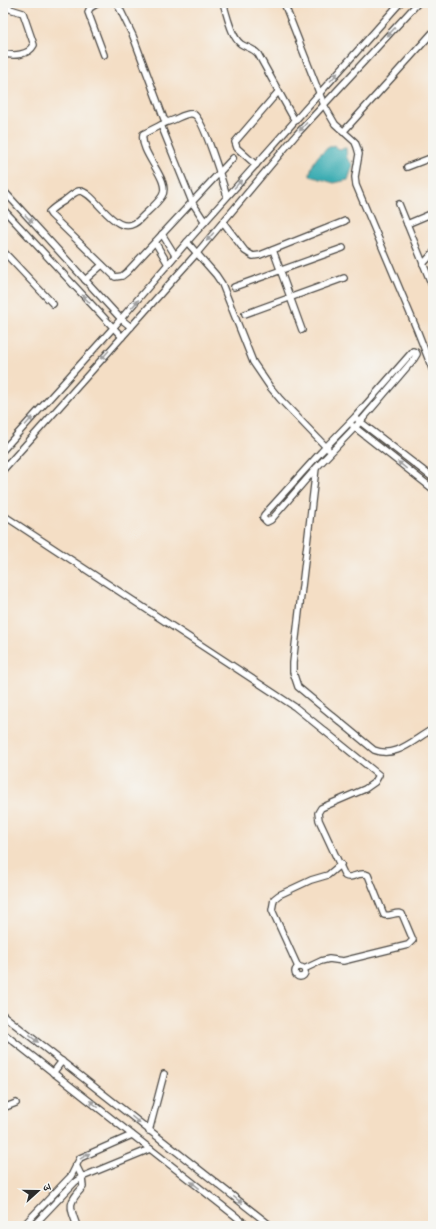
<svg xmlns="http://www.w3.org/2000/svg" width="436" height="1229" font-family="'EB Garamond','Noto Serif Devanagari',serif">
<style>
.water{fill:#3cadb3;stroke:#346c6f}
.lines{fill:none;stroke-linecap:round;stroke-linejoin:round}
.minor-casing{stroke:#494642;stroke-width:8}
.minor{stroke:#fff;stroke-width:5.5}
.oneway{fill:#a0a0a0}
</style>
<rect width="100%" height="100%" fill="#f6f6f2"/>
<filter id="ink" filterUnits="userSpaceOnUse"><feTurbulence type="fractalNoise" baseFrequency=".025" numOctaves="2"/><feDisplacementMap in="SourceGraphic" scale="8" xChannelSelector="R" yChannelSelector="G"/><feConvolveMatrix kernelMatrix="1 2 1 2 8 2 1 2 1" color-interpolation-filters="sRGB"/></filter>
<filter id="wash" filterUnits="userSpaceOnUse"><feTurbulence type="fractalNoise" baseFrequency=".012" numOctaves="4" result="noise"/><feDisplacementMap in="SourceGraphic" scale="16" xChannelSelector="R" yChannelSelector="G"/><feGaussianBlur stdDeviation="0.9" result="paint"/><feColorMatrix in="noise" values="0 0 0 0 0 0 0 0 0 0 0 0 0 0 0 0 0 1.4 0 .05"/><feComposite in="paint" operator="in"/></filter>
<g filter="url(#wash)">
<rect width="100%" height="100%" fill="#f4dec5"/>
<path class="water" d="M334 145 339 149 346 148 347 158 353 165 348 180 334 183 310 176C310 163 322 149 334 145Z"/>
</g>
<g filter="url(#ink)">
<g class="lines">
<defs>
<g id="minor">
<path d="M98 3 90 8 88 12 104 55"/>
<path d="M117 3 133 36 164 119 167 122C175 121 185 112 193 114 203 116 223 184 227 196"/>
<path d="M223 3C227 14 231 37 241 44 247 48 253 48 258 54L295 121"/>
<path d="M284 3 324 105 335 124 355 142 357 147 359 154 355 177 356 185 417 330 433 371"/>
<path d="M3 53C13 57 29 55 34 45L23 13 10 9 7 3"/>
<path d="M167 122 143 134C139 154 172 180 162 196 157 204 148 211 141 218 117 245 96 190 79 191 74 192 68 198 64 201 59 204 53 208 49 212L51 215 115 277 122 276 127 272 233 158"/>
<path d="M161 125 192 202 205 222"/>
<path d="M343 132 433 32"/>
<path d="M256 165 237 148 235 142 278 92"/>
<path d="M407 167 433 157"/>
<path d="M3 190 121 319 131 327"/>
<path d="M399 204 433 288"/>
<path d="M3 209 122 337"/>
<path d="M223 222 245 251 253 256 260 255 345 221"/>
<path d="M407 224 433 213"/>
<path d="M162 234 175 255"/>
<path d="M155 242 168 264"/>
<path d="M187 242 216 275 222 284 253 362 270 387 280 399 328 449"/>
<path d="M273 250 302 330"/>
<path d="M3 251 53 304"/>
<path d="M423 264 433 253"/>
<path d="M85 280 102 265"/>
<path d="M234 287 343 248"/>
<path d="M245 314 344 278"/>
<path d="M413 351 416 352 417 354 414 359 361 421 317 467 271 520 267 522 263 518 264 515 321 452 355 417Z"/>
<path d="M358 420 433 478"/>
<path d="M353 426 433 489"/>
<path d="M3 450 113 328 187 242 400 3"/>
<path d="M316 468 293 663V672L298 687 374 750C396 759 414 739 433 729"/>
<path d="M3 470 197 253 296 135 418 3"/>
<path d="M3 515 295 707 379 775 375 782 365 789 321 808 318 813 319 820 345 876C353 880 357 871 368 875L384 915C390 917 396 911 402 914L413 940 408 945 343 961 329 959 321 961 304 969"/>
<circle cx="300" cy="972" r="5"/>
<path d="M298 967 272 910 274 899 279 895 311 880 328 875 341 864"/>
<path d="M3 1015C93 1085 181 1156 271 1226"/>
<path d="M3 1033 248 1226"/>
<path d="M53 1073 62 1061"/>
<path d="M3 1108 16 1103"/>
<path d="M149 1131 164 1074"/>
<path d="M76 1165 82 1177 83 1187C68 1203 69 1205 77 1226"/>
<path d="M23 1226 71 1176 80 1158 132 1135"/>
<path d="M33 1226 75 1182 82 1177 150 1149"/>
</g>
</defs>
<use href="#minor" class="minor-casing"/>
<use href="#minor" class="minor"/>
</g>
<defs><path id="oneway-solid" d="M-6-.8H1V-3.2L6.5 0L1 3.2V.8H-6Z"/></defs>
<g class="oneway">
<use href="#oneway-solid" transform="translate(391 32) rotate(133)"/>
<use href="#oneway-solid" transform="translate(334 77) rotate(-48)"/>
<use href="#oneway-solid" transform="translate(303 127) rotate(132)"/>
<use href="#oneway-solid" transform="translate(238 184) rotate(-48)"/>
<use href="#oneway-solid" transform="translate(29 219) rotate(47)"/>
<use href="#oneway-solid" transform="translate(210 237) rotate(130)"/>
<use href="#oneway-solid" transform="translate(86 299) rotate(-133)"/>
<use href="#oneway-solid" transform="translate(135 304) rotate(-50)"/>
<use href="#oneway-solid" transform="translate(105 355) rotate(132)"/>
<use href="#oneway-solid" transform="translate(29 421) rotate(-48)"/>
<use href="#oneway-solid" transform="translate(402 465) rotate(-141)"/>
<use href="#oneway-solid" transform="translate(34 1039) rotate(38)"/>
<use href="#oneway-solid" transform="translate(94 1104) rotate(-142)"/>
<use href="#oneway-solid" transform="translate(136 1120) rotate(40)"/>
<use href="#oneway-solid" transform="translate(85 1156) rotate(-31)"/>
<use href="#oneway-solid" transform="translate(195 1185) rotate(-142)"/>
<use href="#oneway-solid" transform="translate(238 1200) rotate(38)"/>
</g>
</g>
<rect width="436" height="1229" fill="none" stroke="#f6f6f2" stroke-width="16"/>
<g transform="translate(38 1191) rotate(69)" stroke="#f6f6f2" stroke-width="3" paint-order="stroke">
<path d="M0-3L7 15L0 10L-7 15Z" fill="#2b2b2b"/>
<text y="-6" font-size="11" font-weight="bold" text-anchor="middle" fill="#2b2b2b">उ</text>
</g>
</svg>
